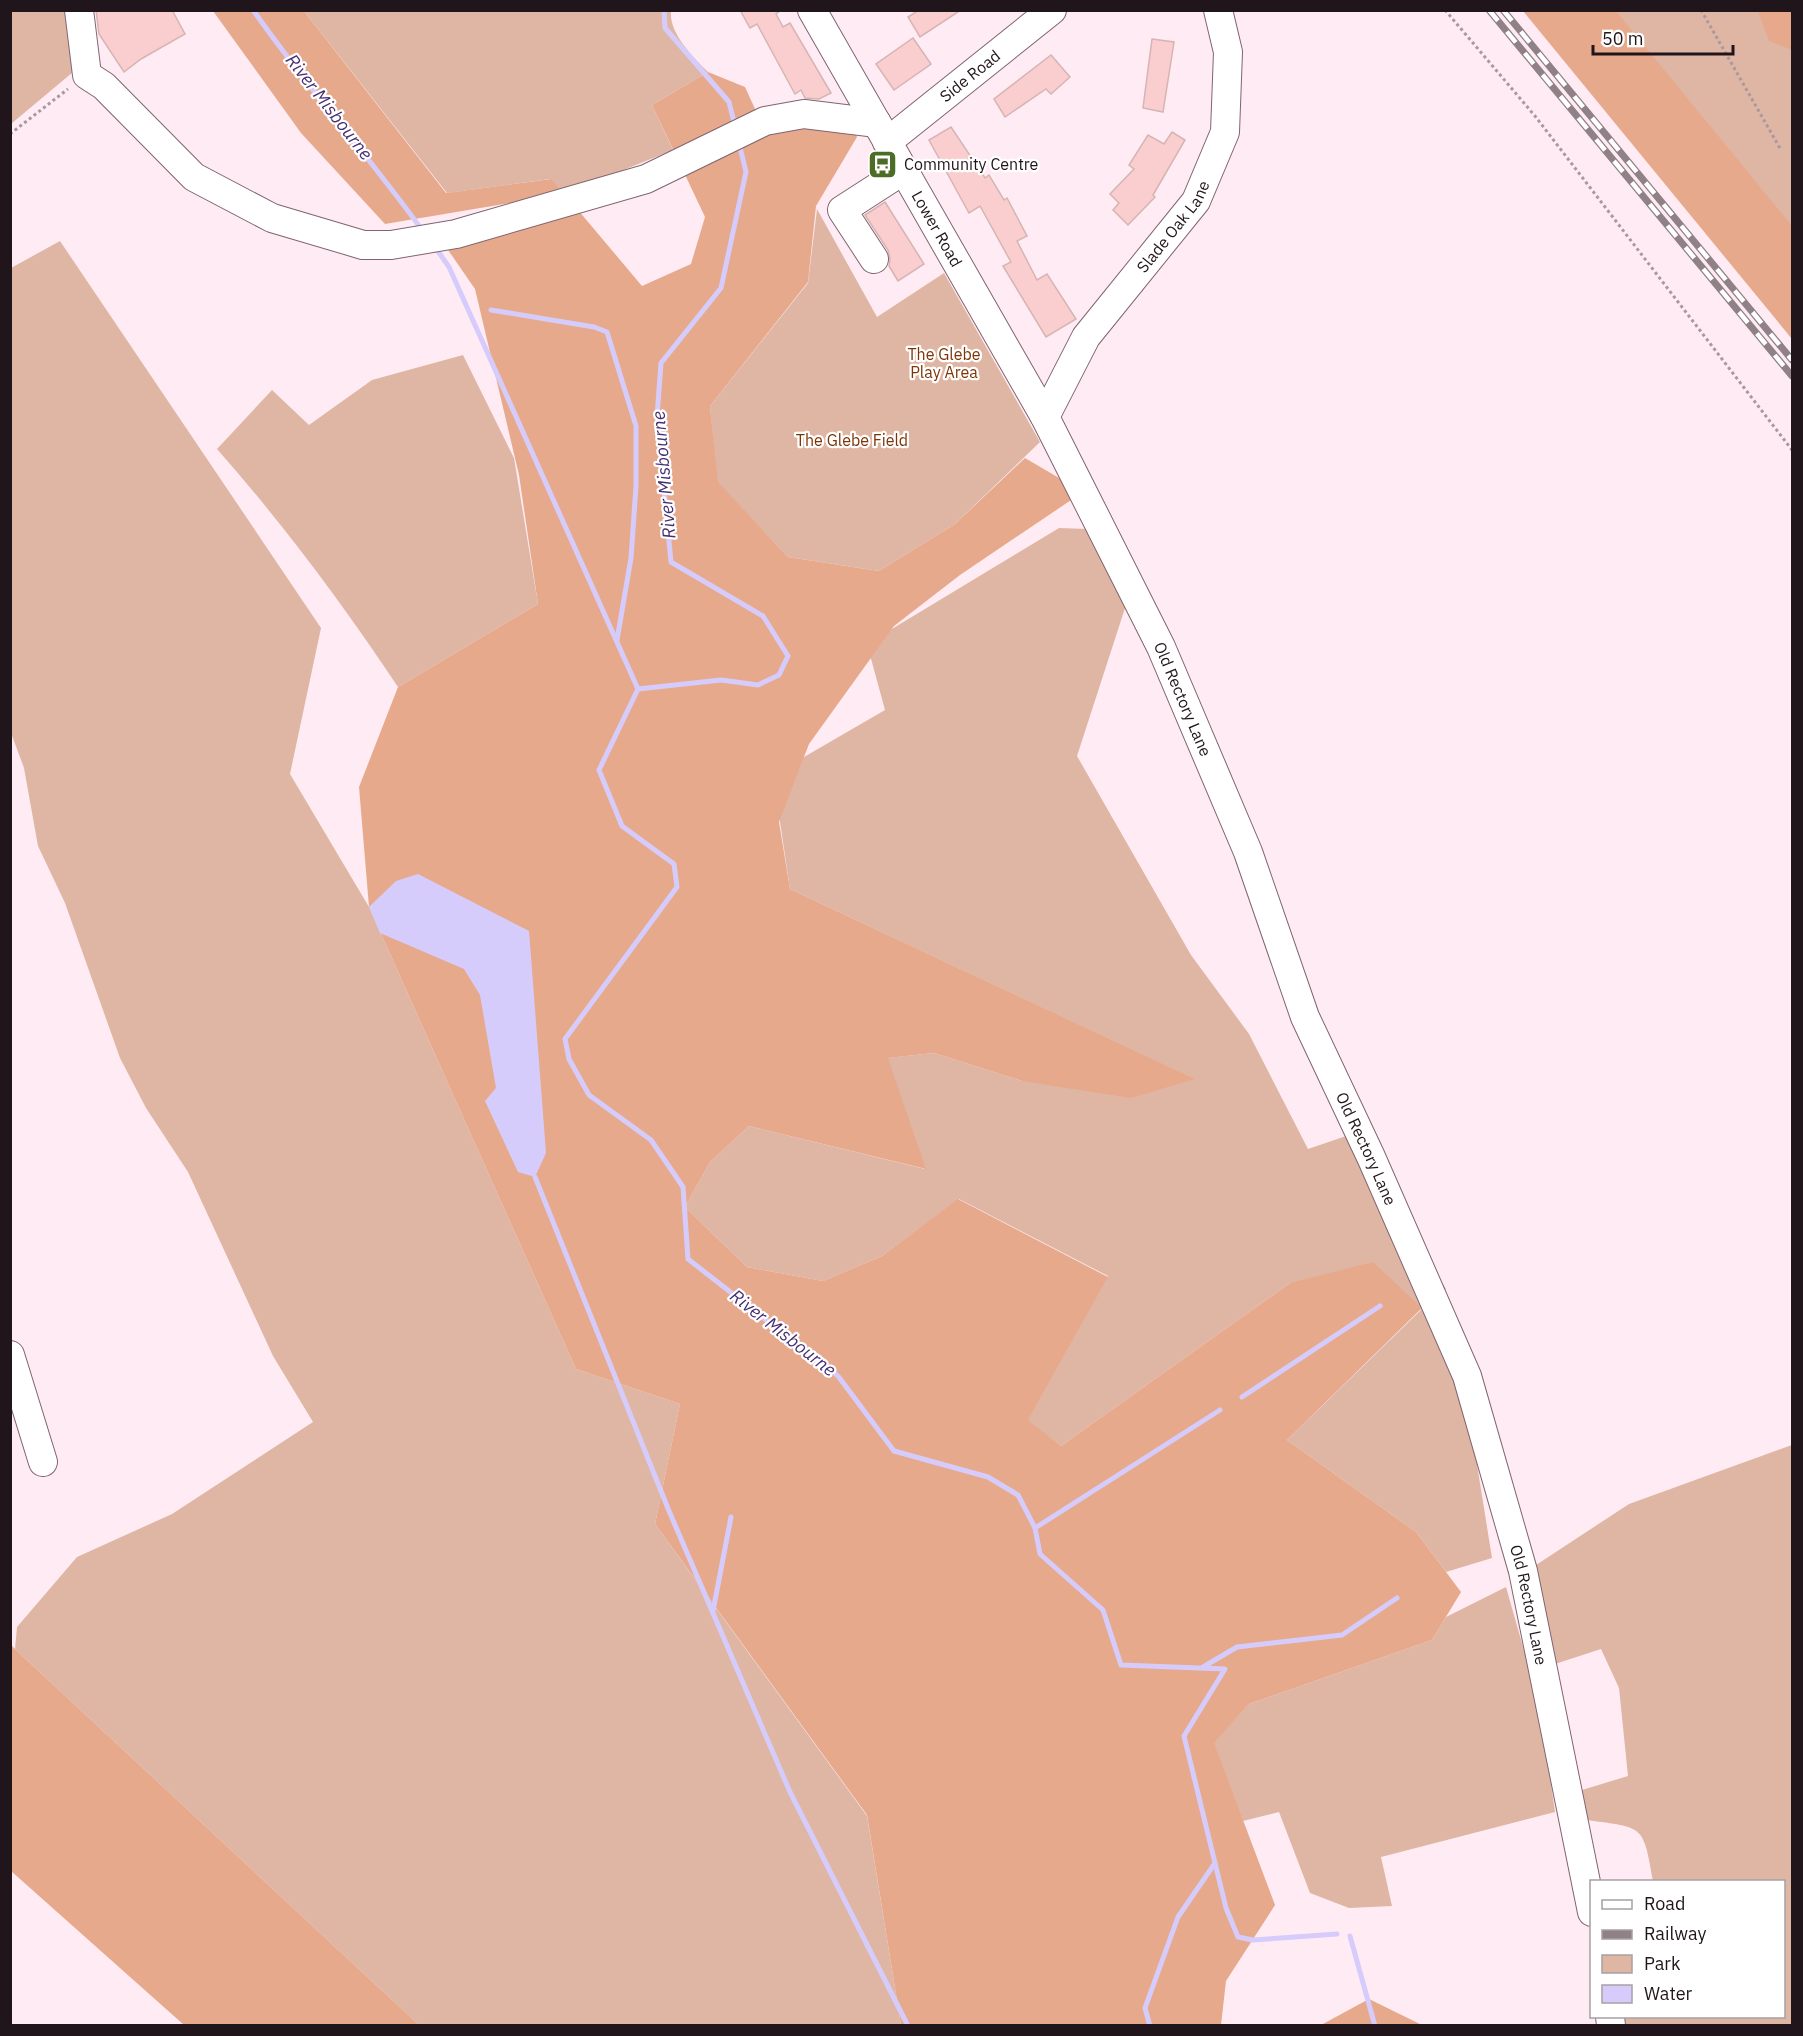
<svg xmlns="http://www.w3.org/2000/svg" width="1803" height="2036" font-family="'IBM Plex Sans',sans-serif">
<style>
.green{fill:#dfb6a3}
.forest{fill:#e7a98c}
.water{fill:#d6ccfc}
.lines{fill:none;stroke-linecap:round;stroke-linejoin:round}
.stream{stroke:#d6ccfc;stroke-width:5}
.building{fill:#facece;stroke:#d6b4b3;stroke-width:1.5}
.minor-casing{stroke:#806470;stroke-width:30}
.path{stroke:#a9989f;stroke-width:3;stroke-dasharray:3 3;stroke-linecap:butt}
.minor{stroke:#fff;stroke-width:28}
.rail-casing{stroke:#908187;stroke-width:7}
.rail{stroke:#fff;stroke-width:4.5;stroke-dasharray:14;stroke-linecap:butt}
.labels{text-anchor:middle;stroke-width:4.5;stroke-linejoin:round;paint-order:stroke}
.street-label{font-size:16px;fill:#20151a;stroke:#fff}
.poi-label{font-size:16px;fill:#20151a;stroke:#fff;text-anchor:start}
.park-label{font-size:16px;fill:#7d3507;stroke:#fff}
.water-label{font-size:18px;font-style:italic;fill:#442f74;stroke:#fff}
</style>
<rect width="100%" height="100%" fill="#ffebf3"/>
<g class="green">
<path d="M11 11H69L79 67 11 124Z"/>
<path d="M304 11H671C669 33 692 56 708 72L652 105 673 150 564 194 550 179 447 193Z"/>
<path d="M1563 11H1792V290Z"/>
<path d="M817 209 877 317 944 273 1040 442 955 524 879 571 788 557 717 482 710 406 808 283Z"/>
<path d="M60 241 321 628 290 774 369 907 576 1369 680 1404 655 1524 867 1816 901 2025H419L15 1649 17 1627 77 1557 172 1514 313 1422 273 1356 188 1172 146 1108 120 1058 65 903 38 846 24 768 11 733V268Z"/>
<path d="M463 355 514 458 538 604 398 687C342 603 283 524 217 449L272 390 309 425 372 380Z"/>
<path d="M1059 528 1088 529 1126 605 1077 756 1191 955 1249 1034 1308 1149 1349 1135 1446 1289 1423 1309 1462 1371 1492 1558 1446 1572 1416 1532 1287 1440 1422 1309 1290 1283 1061 1446 1027 1421 1108 1276 959 1199 882 1256 823 1281 747 1267 685 1207 710 1162 749 1126 925 1169 887 1058 934 1053 1022 1081 1194 1079 790 889 773 775 885 710 867 644Z"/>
<path d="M1792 1445V2025H1626L1624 2017 1784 2016V1882L1653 1881C1643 1824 1644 1828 1587 1820L1582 1790 1628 1776 1619 1688 1601 1649 1552 1665 1533 1567 1629 1504Z"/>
<path d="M1506 1587 1540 1707 1555 1812 1381 1857 1392 1906 1349 1908 1310 1893 1279 1812 1243 1821 1213 1743 1249 1704 1432 1640 1446 1617Z"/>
</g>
<g class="forest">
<path d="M213 11H304L446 193 551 179 564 194 385 224 301 133Z"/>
<path d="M1523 11H1616L1792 226V339Z"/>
<path d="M1758 11H1792V50L1769 41Z"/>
<path d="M708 72 745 87 761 122 848 120 857 137 816 206 808 282 710 406 718 482 788 557 879 571 955 524 1025 458 1083 492 960 575 894 626 809 744 779 822 790 889 1195 1079 1131 1098 1022 1081 934 1053 888 1058 926 1169 749 1126 710 1162 685 1207 747 1267 823 1281 882 1256 958 1199 1108 1277 1028 1420 1061 1446 1290 1283 1373 1262 1422 1308 1287 1440 1416 1532 1461 1592 1432 1640 1249 1704 1214 1743 1275 1905 1226 1981 1221 2025H901L867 1815 655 1524 680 1404 576 1369 369 907 359 787 398 687 538 604 519 475 475 289 446 247 578 210 642 286 691 264 705 217 652 105Z"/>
<path d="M11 1645 15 1649 419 2025H184L11 1871Z"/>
<path d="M1369 1999 1422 2025H1321Z"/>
</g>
<path class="water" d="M418 874 529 931 546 1153 535 1177 518 1172 485 1101 496 1088 480 995 464 969 380 933 369 907 396 881Z"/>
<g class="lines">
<g class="stream">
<path d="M253 10C306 86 368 155 422 230"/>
<path d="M664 10 665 28 729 102 735 126"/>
<path d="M435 247 449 267 638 689 599 770 622 826 674 864 677 887 565 1039 569 1059 589 1095 651 1140 683 1187 688 1259 838 1376 894 1451 988 1477 1018 1495 1035 1528 1040 1554 1103 1610 1121 1665 1225 1669 1184 1736 1215 1863 1178 1917 1145 2008 1150 2026"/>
<path d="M491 310 594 327 607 332 636 426V486L631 558 617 640"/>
<path d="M638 689 721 680 758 685 779 675 788 656 763 616 671 562 657 417 661 363 721 288 746 172 739 143"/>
<path d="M535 1177 669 1511 790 1792 908 2026"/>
<path d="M1242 1397 1380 1306"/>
<path d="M1035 1528 1220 1410"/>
<path d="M713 1611 731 1517"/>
<path d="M1203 1667 1237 1647 1342 1635 1397 1598"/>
<path d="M1215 1863 1226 1908 1238 1937 1253 1940 1337 1934"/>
<path d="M1350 1936 1375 2026"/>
</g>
</g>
<g class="building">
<path d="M96 10H172L185 34 141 59 124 72 99 34Z"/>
<path d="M740 10H781L776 14 783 27 790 23 831 93 819 99 805 98 801 90 795 94 757 24 750 28Z"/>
<path d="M919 10H961L920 37 908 17Z"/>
<path d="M913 38 931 64 894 90 876 64Z"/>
<path d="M1152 39 1174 42 1163 112 1143 108Z"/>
<path d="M1051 55 1070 77 1051 94 1046 89 1005 117 994 99Z"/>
<path d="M951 127 985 178 989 175 1004 200 1007 198 1027 236 1017 241 1037 280 1047 274 1076 319 1046 337 1003 266 1011 262 980 206 969 213 929 140Z"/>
<path d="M1172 132 1185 140 1153 195 1155 197 1128 225 1113 210 1119 203 1110 194 1134 169 1129 165 1148 135 1164 144Z"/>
<path d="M885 202 924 264 898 281 889 266 890 259 888 250 865 215Z"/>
</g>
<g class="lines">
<defs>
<g id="minor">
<path d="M79 10 87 75 104 86 194 177 272 218 363 245H391L456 234 646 179 765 121 804 114 877 123"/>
<path id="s1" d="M812 10 1045 417 1161 647 1248 852 1305 1017 1371 1157 1467 1376 1523 1571 1592 1912"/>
<path id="s2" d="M887 142 1052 10"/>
<path d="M874 259 842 210 904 170"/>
<path id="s3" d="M1045 417 1086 337 1196 201 1225 132 1228 52 1218 10"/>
<path d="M10 1355 43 1462"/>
<path d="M1610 2016 1611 2026"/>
</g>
</defs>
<use href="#minor" class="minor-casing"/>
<g class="path">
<path d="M1445 10 1535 116 1792 450"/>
<path d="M1701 10 1781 150"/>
<path d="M10 134 68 89"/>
</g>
<use href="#minor" class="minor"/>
<defs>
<g id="rail">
<path d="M1489 10 1792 376"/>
<path d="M1503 10 1792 360"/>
</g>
</defs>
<use href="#rail" class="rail-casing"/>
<use href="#rail" class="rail"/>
</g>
<defs>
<symbol id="bus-square" viewBox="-11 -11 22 22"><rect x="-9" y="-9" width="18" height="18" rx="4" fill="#4c6d25" stroke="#fff"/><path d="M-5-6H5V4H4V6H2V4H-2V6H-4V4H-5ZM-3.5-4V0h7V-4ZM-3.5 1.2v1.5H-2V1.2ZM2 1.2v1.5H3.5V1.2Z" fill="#fff"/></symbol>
</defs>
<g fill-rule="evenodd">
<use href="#bus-square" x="866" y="148" width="33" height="33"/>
</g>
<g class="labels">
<g class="street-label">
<text dy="6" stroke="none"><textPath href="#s2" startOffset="106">Side Road</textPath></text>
<text dy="6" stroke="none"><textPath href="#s3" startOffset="231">Slade Oak Lane</textPath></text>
<text dy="6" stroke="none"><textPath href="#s1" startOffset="252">Lower Road</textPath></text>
<text dy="6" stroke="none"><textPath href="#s1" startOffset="783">Old Rectory Lane</textPath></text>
<text dy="6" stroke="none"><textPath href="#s1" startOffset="1269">Old Rectory Lane</textPath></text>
<text dy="6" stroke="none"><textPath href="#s1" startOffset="1755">Old Rectory Lane</textPath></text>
</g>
<g class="poi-label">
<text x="904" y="170">Community Centre</text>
</g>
<g class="park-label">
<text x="944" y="360">The Glebe<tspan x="944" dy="18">Play Area</tspan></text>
<text x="852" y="446">The Glebe Field</text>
</g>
<g class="water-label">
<text transform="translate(329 107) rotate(52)" y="6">River Misbourne</text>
<text transform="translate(664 475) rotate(-95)" y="6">River Misbourne</text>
<text transform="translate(783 1333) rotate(38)" y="6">River Misbourne</text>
</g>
</g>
<rect width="1803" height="2036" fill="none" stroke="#20151a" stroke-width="24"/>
<rect x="1590" y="1880" width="195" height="138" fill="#ffffff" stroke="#a6a1a3" stroke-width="1.5"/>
<rect x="1602" y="1900" width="30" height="9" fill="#ffffff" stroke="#a6a1a3" stroke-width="1.5"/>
<text x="1644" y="1910" font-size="18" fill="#20151a">Road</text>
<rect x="1602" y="1930" width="30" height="9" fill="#908187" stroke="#a6a1a3" stroke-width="1.5"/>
<text x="1644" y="1940" font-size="18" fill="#20151a">Railway</text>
<rect x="1602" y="1955" width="30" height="18" fill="#dfb6a3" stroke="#a6a1a3" stroke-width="1.5"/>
<text x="1644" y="1970" font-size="18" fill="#20151a">Park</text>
<rect x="1602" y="1985" width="30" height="18" fill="#d6ccfc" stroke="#a6a1a3" stroke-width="1.5"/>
<text x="1644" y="2000" font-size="18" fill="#20151a">Water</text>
<path d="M1593 45v9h140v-9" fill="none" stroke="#20151a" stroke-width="3"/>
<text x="1602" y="45" font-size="18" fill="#20151a" stroke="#ffffff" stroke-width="4.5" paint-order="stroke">50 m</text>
</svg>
